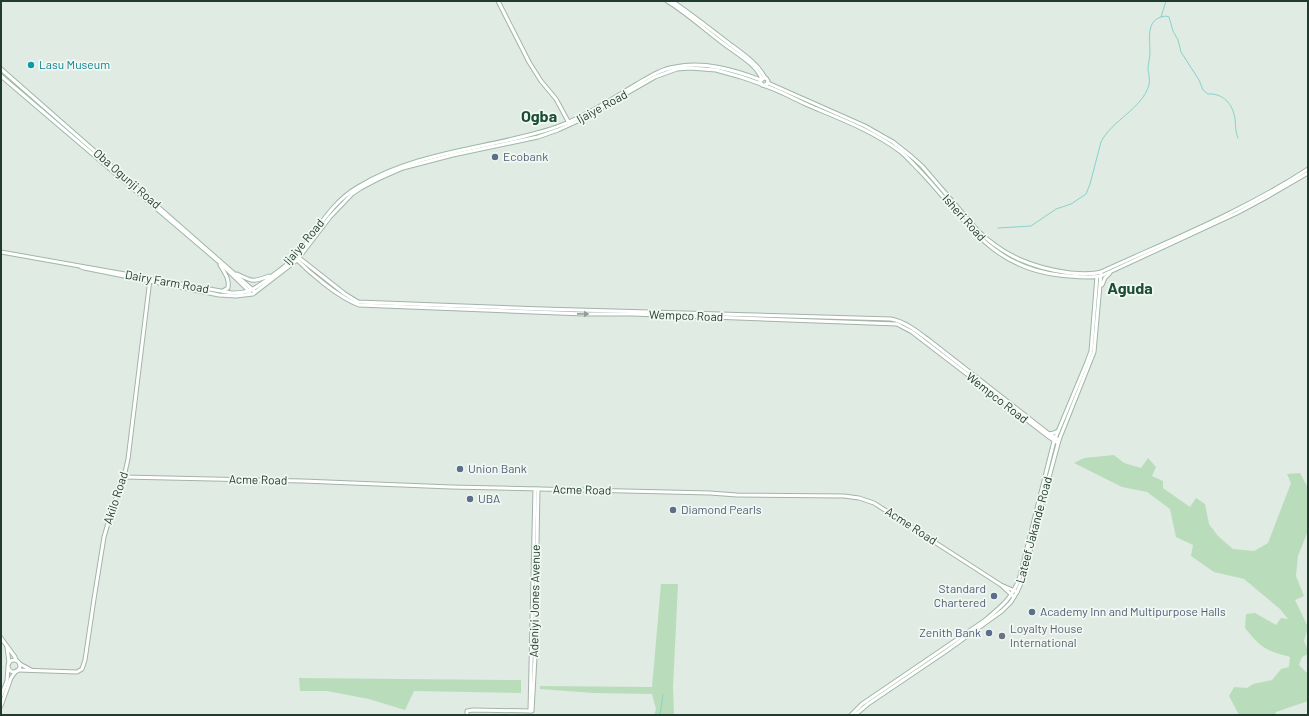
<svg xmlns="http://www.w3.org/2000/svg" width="1309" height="716" font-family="Barlow,sans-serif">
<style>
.green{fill:#b9ddba}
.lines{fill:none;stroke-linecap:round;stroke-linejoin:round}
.stream{stroke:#87d2cc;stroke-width:1}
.tertiary-casing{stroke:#a3b3aa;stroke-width:5}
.secondary-casing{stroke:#9fb7a9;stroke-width:5}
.tertiary{stroke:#fff;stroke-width:3}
.secondary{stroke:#fff;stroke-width:3}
.oneway{fill:#909e96}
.culture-dot{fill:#0f9aa8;stroke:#f1f8f3;stroke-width:1.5}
.service-dot{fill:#5c6f8a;stroke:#f1f8f3;stroke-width:1.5}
.worship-dot{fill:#6b7280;stroke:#f1f8f3;stroke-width:1.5}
.labels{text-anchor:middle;stroke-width:3.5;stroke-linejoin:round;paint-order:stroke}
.culture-label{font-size:12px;fill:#0d838f;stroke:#f1f8f3;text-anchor:start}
.street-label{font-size:12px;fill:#213c2e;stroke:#f1f8f3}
.service-label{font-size:12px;fill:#4e5e75;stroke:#f1f8f3;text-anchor:start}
.worship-label{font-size:12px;fill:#5b616d;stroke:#f1f8f3;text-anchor:start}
.district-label{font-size:16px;font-weight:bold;fill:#1c4e36;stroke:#f1f8f3}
</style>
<rect width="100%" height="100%" fill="#e0ebe4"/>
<g class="green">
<path d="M1114 455 1124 463 1141 468 1148 458 1156 467 1152 476 1163 481V488L1190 507 1196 498 1205 504 1209 524 1218 536 1233 549 1254 551 1268 543 1291 483 1287 474 1300 473 1308 488V531L1298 556 1296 576 1304 596 1295 600 1308 627 1304 641 1308 650V654L1302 657 1299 665 1308 674V701L1276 712 1275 715H1239L1229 696 1234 687 1247 688 1253 684 1272 680 1281 669 1289 667 1290 657C1266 651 1260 647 1245 628L1246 614 1255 613 1276 625 1281 618 1288 619 1280 609 1244 579 1214 572 1191 556 1193 545 1176 537 1170 509 1147 492 1122 487 1074 463 1084 458Z"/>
<path d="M661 584H678L673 687 674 715H654L656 709 652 694 593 693 540 689V686L652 687Z"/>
<path d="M299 678 521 680V693L414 691 405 710 369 699 327 691H300Z"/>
</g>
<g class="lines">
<g class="stream">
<path d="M1161 17 1166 16 1169 17 1173 31 1178 40 1181 52 1199 80 1203 90 1208 94C1223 93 1233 104 1235 119 1236 127 1235 130 1238 138"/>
<path d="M998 228 1031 226 1056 209 1071 204 1086 194 1090 184 1101 142C1112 120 1142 109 1149 85 1150 80 1149 75 1148 70 1148 64 1150 58 1150 52 1150 39 1146 22 1161 17L1166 1"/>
<path d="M660 715 663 695"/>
</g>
<defs>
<g id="tertiary">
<path d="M498 1 529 62 541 81 556 99 569 123"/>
<path d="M298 257 345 294 358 302 543 309 891 319C906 322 918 332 930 341L1049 434 1059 440"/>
<path d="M295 258C311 274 338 297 359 305L584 314H632L897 324 912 332 1049 437 1058 443"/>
<path d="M124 477 303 481 451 487 710 493 737 495 844 496 859 498 874 503 1001 585 1017 592"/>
<path d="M1002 586 1014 597"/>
<path d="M20 664 31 670"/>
<path d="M18 670 77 672 82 669 85 660 94 599 104 537 113 506 124 477 128 459 150 279"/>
<path d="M530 711 535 489"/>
<path d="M467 715V711L473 710 532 711 535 657 538 489"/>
</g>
<g id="secondary">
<path d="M667 1C687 13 705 30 724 44 737 54 755 63 762 79"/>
<path d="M672 1C691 14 709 28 727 42 740 52 758 63 765 78"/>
<path d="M1 69 254 291"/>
<path d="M1 76 218 261 250 292"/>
<path d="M768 83 865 126 893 142 912 157 922 166 977 230C1004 256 1032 268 1070 273 1081 274 1091 275 1101 272 1171 240 1244 211 1308 169"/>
<path d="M764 85 767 84 768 81 766 78H764L760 81 762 85C779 90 794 99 810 106 841 119 873 131 901 152 908 158 914 165 920 171 964 217 989 267 1059 275 1073 276 1087 279 1101 276L1237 213 1265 198 1308 173"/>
<path d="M1 252 232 293C250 293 254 289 268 279 277 272 288 265 296 256 316 233 330 203 358 187 405 158 461 151 513 139 533 134 553 130 571 121 594 111 615 97 637 84 649 77 661 69 675 67 704 61 734 70 761 80"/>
<path d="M220 265C224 272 230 279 228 288L223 291"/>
<path d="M81 267 84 268 219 295 236 296 253 294 297 260 330 217 352 194 361 188 378 179 403 168 453 155 538 137 558 130 580 120 655 77 677 69 690 68 716 70 741 77 761 84"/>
<path d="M237 274C253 282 253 282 269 276"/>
<path d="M1102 285 1105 278 1110 273"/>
<path d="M1049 434 1054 433 1058 431"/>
<path d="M1 638 15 657 16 660"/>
<path d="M7 647 9 663"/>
<circle cx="14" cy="666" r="6"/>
<path d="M1 696 7 681 8 667"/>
<path d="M1 706 11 678 16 671"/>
<path d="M851 715 862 704 984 621C1001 607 1013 598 1020 576L1054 441 1087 362 1091 351 1097 276"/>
<path d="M855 715 868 704 945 652 1002 611 1011 602 1017 592 1024 577 1034 534 1059 440 1094 352 1101 274"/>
</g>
</defs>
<use href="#tertiary" class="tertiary-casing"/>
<use href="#secondary" class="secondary-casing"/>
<use href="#tertiary" class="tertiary"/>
<use href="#secondary" class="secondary"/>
</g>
<defs><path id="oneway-solid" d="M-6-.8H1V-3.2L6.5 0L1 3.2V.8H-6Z"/></defs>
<use class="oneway" href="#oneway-solid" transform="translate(583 314) rotate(1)"/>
<circle class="culture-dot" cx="31" cy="65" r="4"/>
<g class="service-dot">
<circle cx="495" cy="157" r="4"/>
<circle cx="460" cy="469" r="4"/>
<circle cx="470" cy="499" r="4"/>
<circle cx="673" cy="510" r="4"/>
<circle cx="994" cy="596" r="4"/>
<circle cx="1032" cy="612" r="4"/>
<circle cx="989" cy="633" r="4"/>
</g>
<circle class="worship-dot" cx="1002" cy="636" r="4"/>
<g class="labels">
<g class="culture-label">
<text x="39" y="69">Lasu Museum</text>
</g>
<g class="street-label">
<text transform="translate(602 107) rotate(-29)" y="4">Ijaiye Road</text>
<text transform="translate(127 179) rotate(41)" y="4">Oba Ogunji Road</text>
<text transform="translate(964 218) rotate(48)" y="4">Isheri Road</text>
<text transform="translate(304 242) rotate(-50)" y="4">Ijaiye Road</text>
<text transform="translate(167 282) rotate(10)" y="4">Dairy Farm Road</text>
<text transform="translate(686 316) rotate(2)" y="4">Wempco Road</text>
<text transform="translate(997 398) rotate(38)" y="4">Wempco Road</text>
<text transform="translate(258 480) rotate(1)" y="4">Acme Road</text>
<text transform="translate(582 490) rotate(1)" y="4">Acme Road</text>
<text transform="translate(116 498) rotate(-72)" y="4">Akilo Road</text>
<text transform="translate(911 526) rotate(33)" y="4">Acme Road</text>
<text transform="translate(1034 530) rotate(-75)" y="4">Lateef Jakande Road</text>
<text transform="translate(535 601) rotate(-89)" y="4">Adeniyi Jones Avenue</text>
</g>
<g class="service-label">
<text x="503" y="161">Ecobank</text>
<text x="468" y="473">Union Bank</text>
<text x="478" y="503">UBA</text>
<text x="681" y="514">Diamond Pearls</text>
<text x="986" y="593" text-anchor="end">Standard<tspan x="986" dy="14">Chartered</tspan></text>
<text x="1040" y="616">Academy Inn and Multipurpose Halls</text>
<text x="981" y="637" text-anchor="end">Zenith Bank</text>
</g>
<g class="worship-label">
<text x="1010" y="633">Loyalty House<tspan x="1010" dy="14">International</tspan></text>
</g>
<g class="district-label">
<text x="539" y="122">Ogba</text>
<text x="1130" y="294">Aguda</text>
</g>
</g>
<rect width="1309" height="716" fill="none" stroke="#213c2e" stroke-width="4"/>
</svg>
